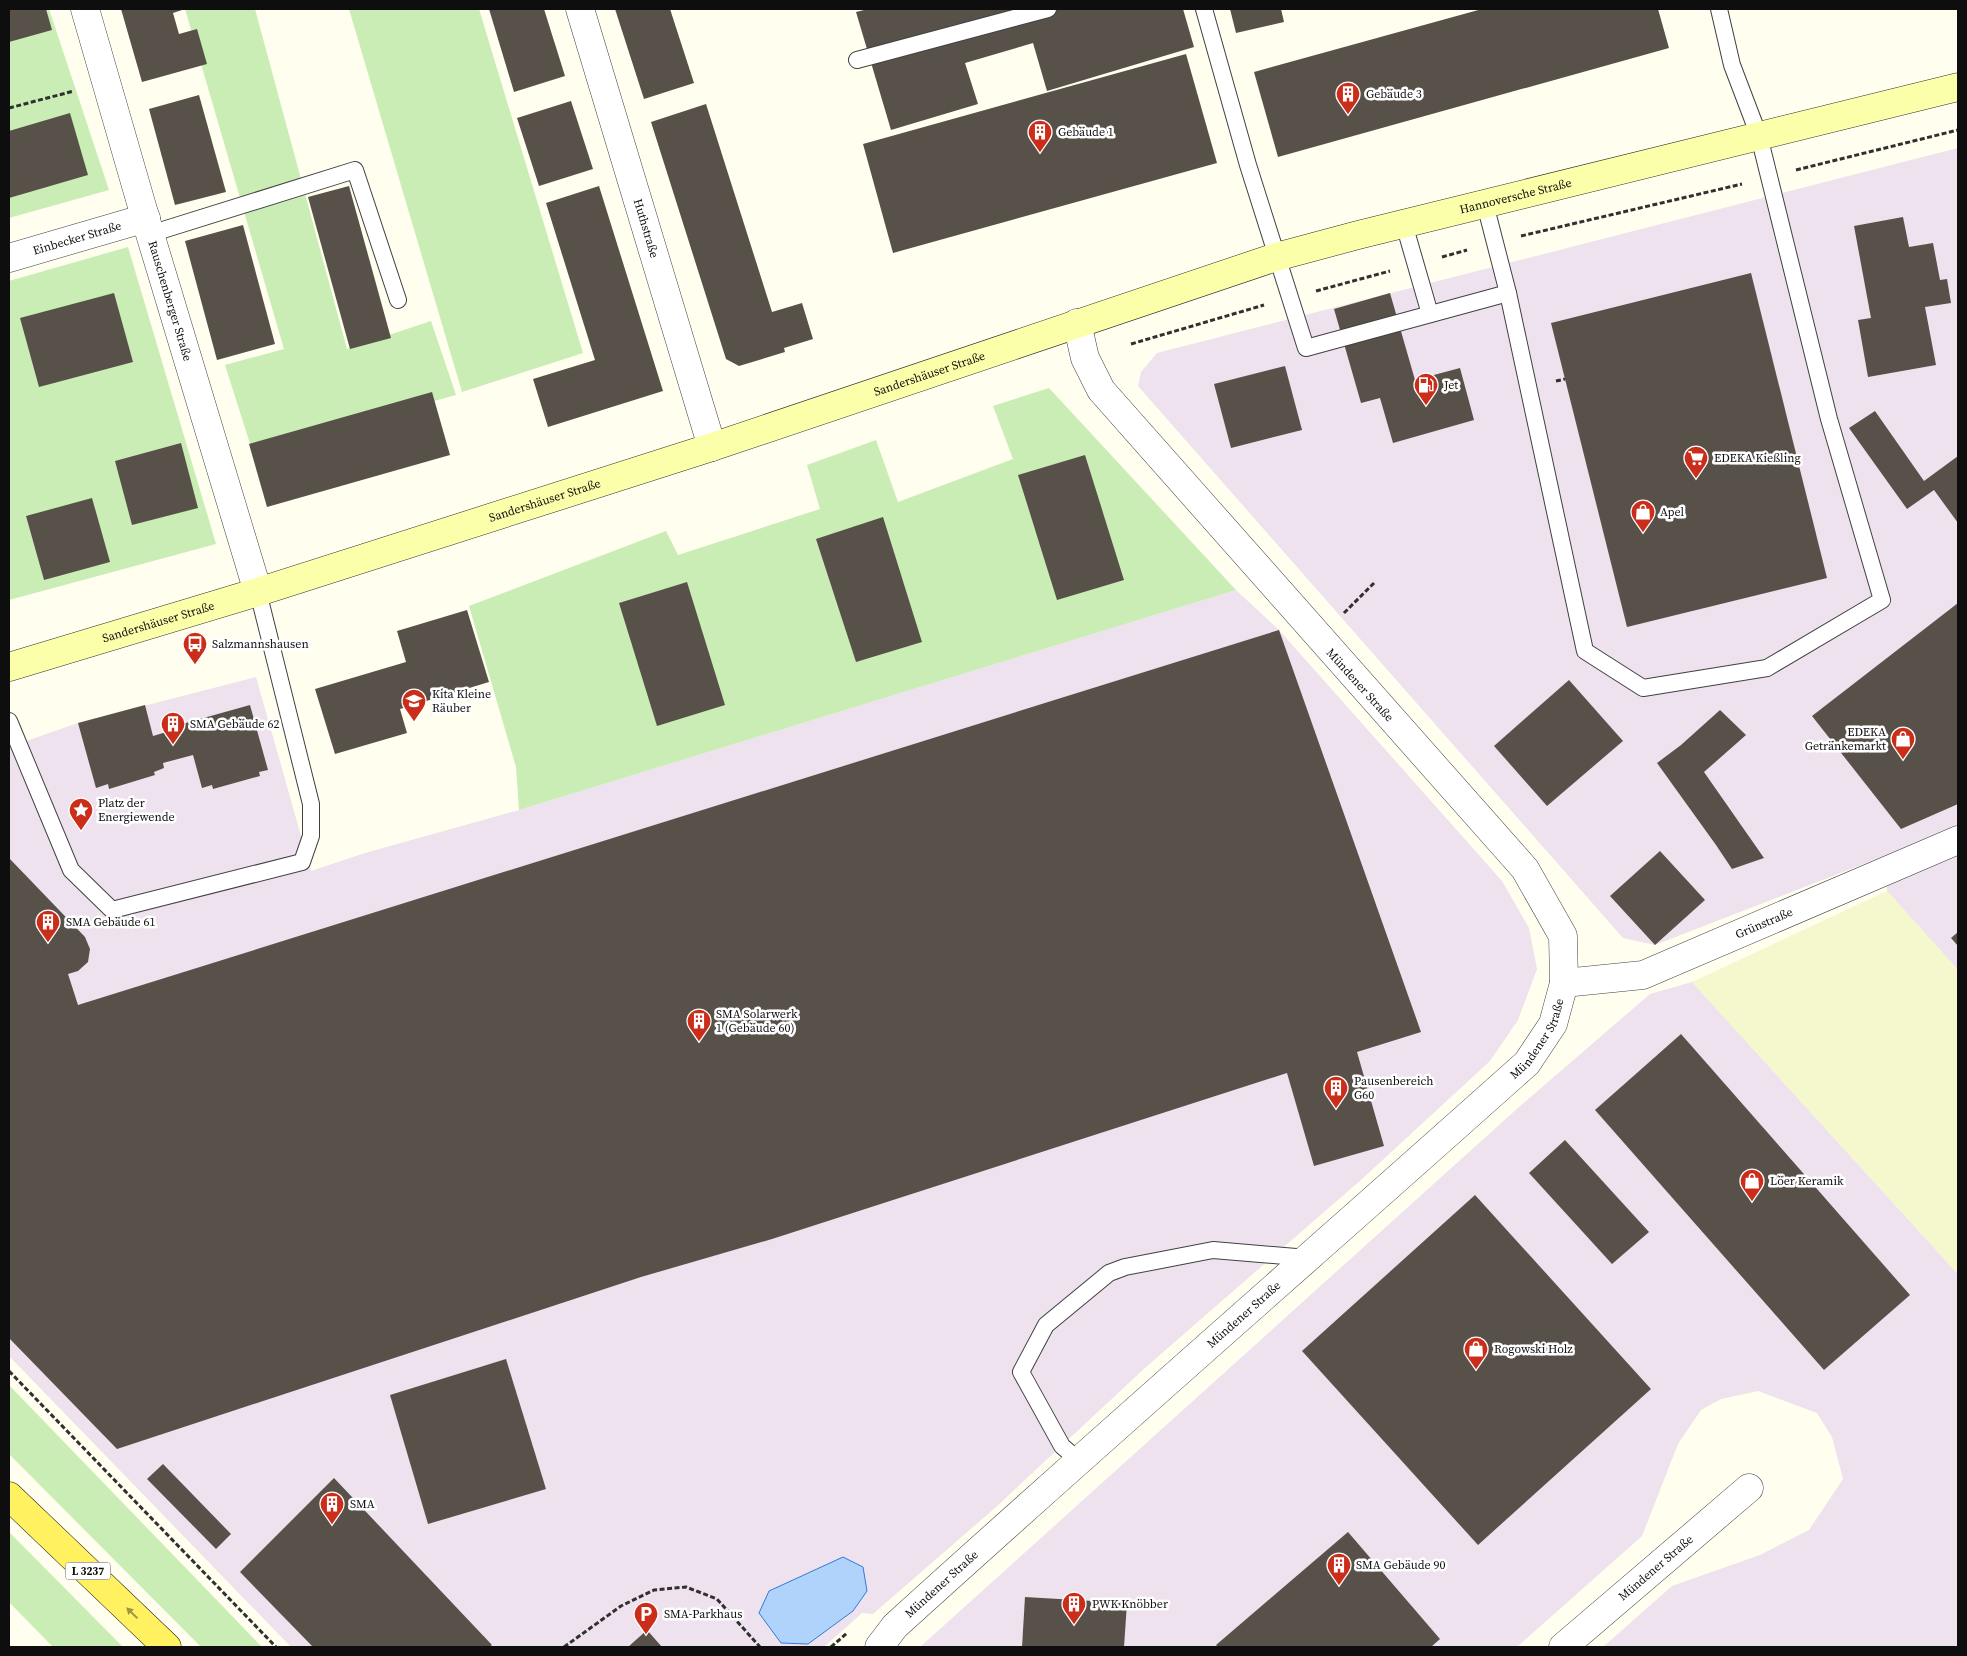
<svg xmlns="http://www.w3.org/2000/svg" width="1967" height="1656" font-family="'Source Serif 4',serif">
  <rect width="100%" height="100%" fill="#fffeef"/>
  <g fill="#ede2ed">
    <path d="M1958,148V970L1887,891L1884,856L1655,945L1623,938L1138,386L1141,372L1157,353Z"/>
    <path d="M1236,590L1279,630L1502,881L1529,928L1537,969L1518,1020L1490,1061L1362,1179L1146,1367L996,1507L873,1614L862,1613L824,1647H291L9,1356V747L78,723L256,677L311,871L365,853L519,810Z"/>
    <path d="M1692,982L1958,1274V1647H1603L1672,1586L1760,1555L1809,1530L1843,1479L1832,1437L1817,1413L1758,1391L1721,1399L1701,1410L1678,1444L1642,1536L1517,1647H920L1519,1107L1650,994Z"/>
  </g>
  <path fill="#f4f8cc" d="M1887,891L1958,970V1274L1692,982Z"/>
  <g fill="#c9edb5">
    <path d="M9,9H49L109,190L9,218Z"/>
    <path d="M185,9H255L347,349L431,321L456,395L252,450L225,365L284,349Z"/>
    <path d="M349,9H479L583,353L462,392Z"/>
    <path d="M128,247L216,544L9,600V281Z"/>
    <path d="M1049,388L1236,590L519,810L516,767L469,606L666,531L678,555L820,509L807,465L876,440L898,502L1013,459L993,406Z"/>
    <path d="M9,1385L262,1647H201L9,1454Z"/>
    <path d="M9,1532L123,1647H53L9,1602Z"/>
  </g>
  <path fill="#afd3fb" stroke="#307bd8" d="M843,1557L863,1567L867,1591L853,1611L808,1644L781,1643L759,1613L769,1591Z"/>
  <g fill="#585149">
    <path d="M9,9H46L52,30L9,42Z"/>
    <path d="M121,9H185L173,13L179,34L197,29L207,64L142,82Z"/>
    <path d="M489,9H544L565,76L514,92Z"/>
    <path d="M615,9H670L694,83L644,99Z"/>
    <path d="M868,9H1183L1194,47L1047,91L1033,43L965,63L978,104L891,130L856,12Z"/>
    <path d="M1230,9H1281L1284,22L1236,33Z"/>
    <path d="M1482,9H1658L1669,48L1278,157L1254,72Z"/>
    <path d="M1186,54L1217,163L893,253L863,144Z"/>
    <path d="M199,95L226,192L175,205L149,109Z"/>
    <path d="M571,101L593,169L539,186L517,118Z"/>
    <path d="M706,104L772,312L802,303L813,339L784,348L785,352L739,366L726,359L651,122Z"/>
    <path d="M70,113L88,175L9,198V131Z"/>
    <path d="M349,186L391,338L350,349L308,197Z"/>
    <path d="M599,186L663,391L548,427L533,379L595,360L546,203Z"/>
    <path d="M1903,217L1909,247L1933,243L1940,280L1947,279L1951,303L1925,307L1936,365L1868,377L1858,320L1871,318L1854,226Z"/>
    <path d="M243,225L275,344L217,360L185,241Z"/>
    <path d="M1751,273L1827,578L1627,627L1551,323Z"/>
    <path d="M114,293L133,362L39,387L20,318Z"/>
    <path d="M1390,293L1415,380L1460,368L1474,420L1393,443L1380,398L1361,403L1334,309Z"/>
    <path d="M1285,366L1302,430L1231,448L1214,384Z"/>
    <path d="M432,392L450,455L267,507L249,444Z"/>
    <path d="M1875,411L1924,481L1958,456V523L1934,490L1907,509L1849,428Z"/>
    <path d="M181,443L198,508L132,525L115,461Z"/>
    <path d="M1085,455L1124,580L1057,600L1018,475Z"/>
    <path d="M92,498L110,562L44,580L26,516Z"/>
    <path d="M883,517L922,642L856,662L816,539Z"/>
    <path d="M687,582L725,705L657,726L619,603Z"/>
    <path d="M1958,603V804L1901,829L1812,716Z"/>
    <path d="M467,610L489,682L400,709L407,733L335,754L315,689L406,662L397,631Z"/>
    <path d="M1279,630L1421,1032L1357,1052L1384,1146L1314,1166L1287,1073L772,1239L641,1277L117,1449L9,1338V858L85,937L90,949L88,962L78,971L68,974L78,1005Z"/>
    <path d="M1569,680L1623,741L1547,806L1494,746Z"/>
    <path d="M145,705L153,736L183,727L182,724L250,705L268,770L259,772L260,776L213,789L212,785L202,788L193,755L163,763L164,768L154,772L155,775L109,789L108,784L96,788L78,723Z"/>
    <path d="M1720,710L1746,735L1704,772L1764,858L1732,869L1716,845L1657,763L1681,745Z"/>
    <path d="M1660,851L1705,900L1655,945L1610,896Z"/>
    <path d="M1958,932V946L1951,938Z"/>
    <path d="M1681,1034L1910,1295L1824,1370L1595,1110Z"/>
    <path d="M1565,1140L1649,1232L1612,1264L1529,1173Z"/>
    <path d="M1475,1195L1651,1389L1478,1545L1302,1351Z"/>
    <path d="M506,1359L546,1489L428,1524L390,1395Z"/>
    <path d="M163,1464L231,1534L216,1549L147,1479Z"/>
    <path d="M334,1478L492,1645L489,1647H313L240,1572Z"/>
    <path d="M1348,1532L1440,1639L1431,1647H1218L1216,1645Z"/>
    <path d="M1025,1597L1127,1603L1124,1647H1022Z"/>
    <path d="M647,1630L662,1647H628Z"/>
  </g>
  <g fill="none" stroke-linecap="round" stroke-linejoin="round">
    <defs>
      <g id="service">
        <path d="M1204,9L1248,165L1306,348L1508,293"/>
        <path d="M857,60L1048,9"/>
        <path d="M1485,204L1508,293L1585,651L1643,688L1767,668L1882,600L1829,419L1759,136L1732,65L1719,9"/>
        <path d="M1404,224L1430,314"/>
        <path d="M150,234L355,170L398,300"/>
        <path d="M9,721L71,870L112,910L302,862L311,836V804L258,592"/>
        <path d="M1078,1460L1062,1446L1021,1372L1046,1325L1109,1273L1125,1267L1213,1250L1308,1258"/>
      </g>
      <g id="minor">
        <path id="s1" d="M85,9L150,234L258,592"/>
        <path id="s2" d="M580,9L712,447"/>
        <path id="s3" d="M9,258L146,218"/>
        <path id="s4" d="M1564,983L1643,975L1958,840"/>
        <path id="s5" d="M879,1647L895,1626C1104,1436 1317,1251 1527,1063L1553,1024L1564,983L1563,936L1525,869L1101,390L1085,358L1077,323"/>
        <path id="s6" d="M1563,1647L1749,1488"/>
      </g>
      <g id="secondary">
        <path id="s7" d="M9,667L258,592L712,447L1276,257L1358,235L1958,87"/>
      </g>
      <path id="primary" d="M9,1496L167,1647"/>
    </defs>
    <use href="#service" stroke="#414141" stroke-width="18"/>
    <use href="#minor" stroke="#414141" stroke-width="29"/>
    <use href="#secondary" stroke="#303030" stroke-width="29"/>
    <use href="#primary" stroke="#1f1f1f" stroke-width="29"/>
    <g stroke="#303030" stroke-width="3" stroke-dasharray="5 2.5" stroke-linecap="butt">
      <path d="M9,108L74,91"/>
      <path d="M1796,170L1958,130"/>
      <path d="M1521,236L1742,184"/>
      <path d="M1442,257L1467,250"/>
      <path d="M1316,291L1390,271"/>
      <path d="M1131,344L1264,305"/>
      <path d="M1556,381L1565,379"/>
      <path d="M1344,613L1374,583"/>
      <path d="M9,1371L276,1647"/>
      <path d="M564,1647L621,1606L654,1590L686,1587L717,1599L760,1647"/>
      <path d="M831,1647L847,1633"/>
    </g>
    <use href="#service" stroke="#fff" stroke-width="16"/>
    <use href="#minor" stroke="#fff" stroke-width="28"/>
    <use href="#secondary" stroke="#fbffaa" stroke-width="28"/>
    <use href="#primary" stroke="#fff15f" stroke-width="28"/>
  </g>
  <defs><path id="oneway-solid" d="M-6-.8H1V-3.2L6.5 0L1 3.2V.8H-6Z" transform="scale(1.25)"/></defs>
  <use fill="#9f963f" href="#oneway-solid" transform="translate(132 1613) rotate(-136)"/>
  <defs>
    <symbol id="building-pin" viewBox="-11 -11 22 30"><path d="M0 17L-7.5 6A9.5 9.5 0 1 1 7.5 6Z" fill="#ca2d1a" stroke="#fff"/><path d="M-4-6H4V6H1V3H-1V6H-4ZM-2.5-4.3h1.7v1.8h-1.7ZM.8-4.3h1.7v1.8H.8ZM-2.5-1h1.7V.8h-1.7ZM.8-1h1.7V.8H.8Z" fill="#fff"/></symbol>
    <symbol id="fuel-pin" viewBox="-11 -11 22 30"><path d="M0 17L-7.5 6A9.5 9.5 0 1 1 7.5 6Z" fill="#ca2d1a" stroke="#fff"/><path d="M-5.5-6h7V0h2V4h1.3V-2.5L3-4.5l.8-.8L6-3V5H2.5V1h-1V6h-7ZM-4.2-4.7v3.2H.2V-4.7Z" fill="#fff"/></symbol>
    <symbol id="supermarket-pin" viewBox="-11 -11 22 30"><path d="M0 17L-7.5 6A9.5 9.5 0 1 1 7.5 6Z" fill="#ca2d1a" stroke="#fff"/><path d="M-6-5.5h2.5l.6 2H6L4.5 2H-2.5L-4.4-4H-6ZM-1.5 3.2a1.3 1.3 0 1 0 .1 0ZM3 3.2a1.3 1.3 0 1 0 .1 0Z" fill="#fff"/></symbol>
    <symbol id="shop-pin" viewBox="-11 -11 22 30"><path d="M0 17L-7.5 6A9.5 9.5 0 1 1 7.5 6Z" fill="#ca2d1a" stroke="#fff"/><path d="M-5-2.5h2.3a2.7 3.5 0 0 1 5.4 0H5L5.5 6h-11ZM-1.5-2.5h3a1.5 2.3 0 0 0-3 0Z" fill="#fff"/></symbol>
    <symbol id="bus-pin" viewBox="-11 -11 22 30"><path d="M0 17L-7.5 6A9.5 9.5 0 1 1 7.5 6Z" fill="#ca2d1a" stroke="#fff"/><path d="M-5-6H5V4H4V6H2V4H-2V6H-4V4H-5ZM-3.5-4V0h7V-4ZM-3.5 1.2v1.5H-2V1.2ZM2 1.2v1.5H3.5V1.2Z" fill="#fff"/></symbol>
    <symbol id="school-pin" viewBox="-11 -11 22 30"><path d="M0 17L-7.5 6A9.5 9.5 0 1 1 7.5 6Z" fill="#ca2d1a" stroke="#fff"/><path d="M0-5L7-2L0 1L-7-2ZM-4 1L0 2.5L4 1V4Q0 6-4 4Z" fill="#fff"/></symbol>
    <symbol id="sight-pin" viewBox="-11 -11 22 30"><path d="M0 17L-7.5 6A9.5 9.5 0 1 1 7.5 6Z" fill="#ca2d1a" stroke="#fff"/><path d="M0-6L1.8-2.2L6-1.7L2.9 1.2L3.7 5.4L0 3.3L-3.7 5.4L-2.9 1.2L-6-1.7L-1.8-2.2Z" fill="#fff"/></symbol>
    <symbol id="parking-pin" viewBox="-11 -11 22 30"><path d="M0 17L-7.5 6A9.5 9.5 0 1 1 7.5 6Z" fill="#ca2d1a" stroke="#fff"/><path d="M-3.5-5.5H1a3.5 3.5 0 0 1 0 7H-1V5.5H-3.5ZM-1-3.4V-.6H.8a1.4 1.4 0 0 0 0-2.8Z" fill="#fff"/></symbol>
  </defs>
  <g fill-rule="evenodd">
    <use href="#building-pin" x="1334" y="80" width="28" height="38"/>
    <use href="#building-pin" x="1026" y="118" width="28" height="38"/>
    <use href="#fuel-pin" x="1412" y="371" width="28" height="38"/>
    <use href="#supermarket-pin" x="1682" y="444" width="28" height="38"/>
    <use href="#shop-pin" x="1629" y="498" width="28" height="38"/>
    <use href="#bus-pin" x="181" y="630" width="28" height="38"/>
    <use href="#school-pin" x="400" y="687" width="28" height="38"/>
    <use href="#building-pin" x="159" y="710" width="28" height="38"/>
    <use href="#shop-pin" x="1889" y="725" width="28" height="38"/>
    <use href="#sight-pin" x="67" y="796" width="28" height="38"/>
    <use href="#building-pin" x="34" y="908" width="28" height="38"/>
    <use href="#building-pin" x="685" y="1007" width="28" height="38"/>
    <use href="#building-pin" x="1322" y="1074" width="28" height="38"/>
    <use href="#shop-pin" x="1738" y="1167" width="28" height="38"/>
    <use href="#shop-pin" x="1462" y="1335" width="28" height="38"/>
    <use href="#building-pin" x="318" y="1490" width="28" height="38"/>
    <use href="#building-pin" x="1325" y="1551" width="28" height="38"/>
    <use href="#building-pin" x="1060" y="1590" width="28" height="38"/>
    <use href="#parking-pin" x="632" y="1600" width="28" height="38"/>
  </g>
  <g text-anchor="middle" stroke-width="5" stroke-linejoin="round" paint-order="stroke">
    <rect fill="#fff" stroke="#565656" stroke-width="1" x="65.5" y="1562.5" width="45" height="17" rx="4"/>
    <g font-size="11" font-weight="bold" fill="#0e0e0e">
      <text x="88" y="1575">L 3237</text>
    </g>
    <g font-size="12" fill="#0e0e0e" stroke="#fff" text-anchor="start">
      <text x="1366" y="98">Gebäude 3</text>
      <text x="1058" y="136">Gebäude 1</text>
      <text x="1444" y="389">Jet</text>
      <text x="1714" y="462">EDEKA Kießling</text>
      <text x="1660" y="516">Apel</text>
      <text x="212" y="648">Salzmannshausen</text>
      <text x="432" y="698">Kita Kleine<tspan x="432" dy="14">Räuber</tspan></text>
      <text x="190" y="728">SMA Gebäude 62</text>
      <text x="1886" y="736" text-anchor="end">EDEKA<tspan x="1886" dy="14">Getränkemarkt</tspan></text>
      <text x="98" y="807">Platz der<tspan x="98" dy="14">Energiewende</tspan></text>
      <text x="66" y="926">SMA Gebäude 61</text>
      <text x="716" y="1018">SMA Solarwerk<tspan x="716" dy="14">1 (Gebäude 60)</tspan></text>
      <text x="1354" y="1085">Pausenbereich<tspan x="1354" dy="14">G60</tspan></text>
      <text x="1770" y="1185">Löer Keramik</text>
      <text x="1494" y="1353">Rogowski Holz</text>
      <text x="350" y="1508">SMA</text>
      <text x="1356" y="1569">SMA Gebäude 90</text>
      <text x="1092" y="1608">PWK Knöbber</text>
      <text x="664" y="1618">SMA-Parkhaus</text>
    </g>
    <g font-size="12" fill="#0e0e0e" stroke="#fff">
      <text dy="4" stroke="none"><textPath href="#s7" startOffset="1579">Hannoversche Straße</textPath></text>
      <text dy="4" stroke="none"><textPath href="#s2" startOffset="229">Huthstraße</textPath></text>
      <text dy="4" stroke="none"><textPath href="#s3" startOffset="71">Einbecker Straße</textPath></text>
      <text dy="4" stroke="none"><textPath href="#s1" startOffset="304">Rauschenberger Straße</textPath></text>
      <text dy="4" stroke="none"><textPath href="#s7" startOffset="966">Sandershäuser Straße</textPath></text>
      <text dy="4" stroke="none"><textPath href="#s7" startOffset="561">Sandershäuser Straße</textPath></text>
      <text dy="4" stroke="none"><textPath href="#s7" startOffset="156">Sandershäuser Straße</textPath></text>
      <text transform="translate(1360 685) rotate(48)" y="4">Mündener Straße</text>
      <text dy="4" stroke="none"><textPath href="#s4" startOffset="211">Grünstraße</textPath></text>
      <text dy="4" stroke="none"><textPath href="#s5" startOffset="899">Mündener Straße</textPath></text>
      <text dy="4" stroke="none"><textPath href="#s5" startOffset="494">Mündener Straße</textPath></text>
      <text dy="4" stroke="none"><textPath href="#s6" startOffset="122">Mündener Straße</textPath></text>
      <text dy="4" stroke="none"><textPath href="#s5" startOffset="89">Mündener Straße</textPath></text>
    </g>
  </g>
  <rect width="1967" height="1656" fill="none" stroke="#0e0e0e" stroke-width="20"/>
</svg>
